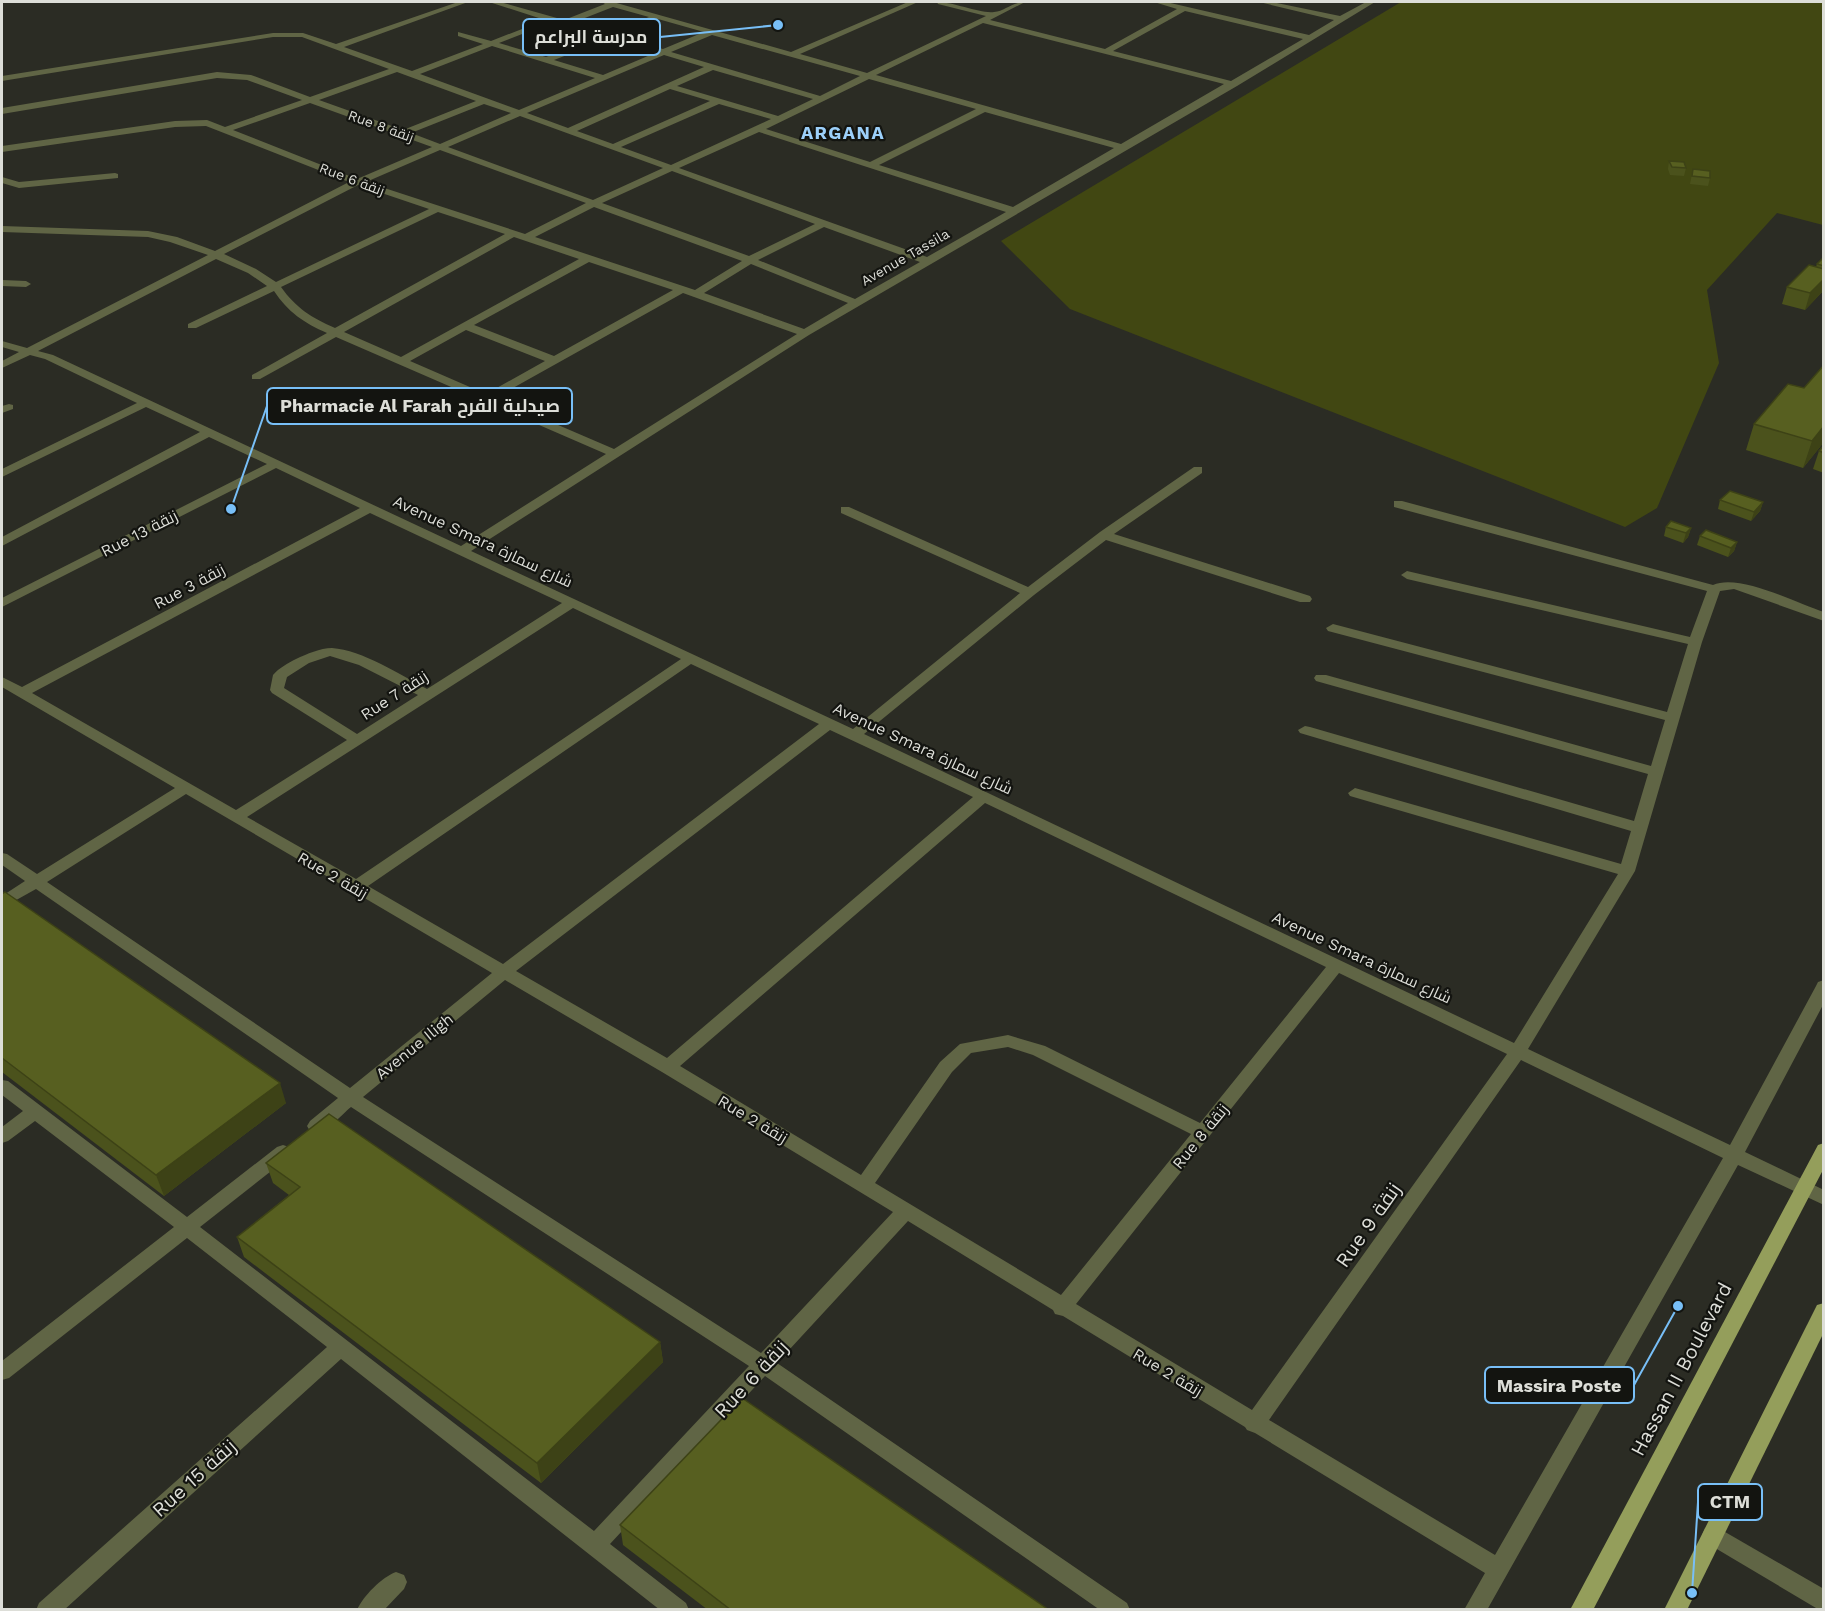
<svg xmlns="http://www.w3.org/2000/svg" width="1825" height="1611" font-family="'Work Sans',Cairo,sans-serif">
  <rect width="100%" height="100%" fill="#2b2c24"/>
  <path fill="#414712" d="M1401,2H1823V225L1777,213L1707,290L1719,363L1657,508L1625,527L1070,309L1001,241Z"/>
  <g fill="none" stroke-linecap="round" stroke-linejoin="round">
    <g fill="#606545" fill-rule="evenodd">
      <path d="M458,2H468L344,47L412,71L483,44L458,36V32L491,41L545,20L489,2H500L564,20L605,4L602,2H613L791,52L908,2H918L800,54L867,73L986,16L938,4L937,2C954,2 981,14 994,12C1005,11 1012,2 1025,2L990,20L1105,49L1177,9L1154,2H1166L1309,35L1334,20L1259,2H1272L1340,16L1366,2H1375L1237,86L809,335L471,551L853,729L1020,593L841,513V507H849L1028,587L1100,532L1194,467H1202V473L1114,534L1310,596L1312,599L1310,602H1300L1106,540L1034,595L864,734L1514,1043L1618,874L1350,796L1348,793L1355,788L1621,864L1631,831L1300,733L1298,730L1305,726L1310,727L1634,821L1648,774L1316,681L1314,678L1316,675H1326L1651,766L1665,720L1328,631L1326,628L1333,624L1667,712L1688,644L1407,579L1401,575L1407,571L1690,637L1707,591L1394,507V501H1402L1713,585C1739,573 1796,603 1824,612V621L1734,589L1720,591L1702,642L1635,871L1528,1049L1730,1145L1816,986L1818,982L1824,980V1003L1745,1152L1824,1190V1205L1738,1165L1487,1610H1464L1485,1573L1255,1433L1247,1430L1245,1427L1063,1316L1055,1314L1053,1310L908,1221L777,1363L1127,1603L1130,1610H1100L765,1376L610,1544L686,1603L689,1610H660L341,1359L64,1610H36L39,1603L327,1347L187,1238L9,1378L2,1380V1361L174,1227L35,1121L8,1141L2,1143V1127L23,1111L2,1095V1080L8,1081L187,1217L277,1147L283,1145L289,1147L292,1152L289,1157L200,1227L594,1531L749,1366L351,1107C340,1116 325,1136 310,1131L307,1126L310,1121L338,1098L36,889L2,908V896L25,881L2,865V853L7,854L37,874L175,788L2,687V677L22,687L360,508L276,468L2,607V598L267,464L209,437L2,546V537L200,432L146,407L2,477V469L137,403L45,359L30,355L2,368V361L19,352L2,347V341L27,348L208,255L170,242L148,237L2,232V226L148,231L177,237L215,251L349,182L206,126L175,127L2,152V146L175,121L207,120L225,127L302,100L247,80L217,78L2,114V108L217,72L251,75L310,97L389,69L302,37H273L2,81V76L273,33H303L336,44ZM613,7L649,17L607,33L572,23ZM1185,11L1303,39L1231,81L1113,51ZM658,19L704,32L663,49L616,36ZM553,22L600,36L546,57L499,43ZM983,23L1224,84L1121,144L876,75ZM712,35L860,76L820,96L671,52ZM608,39L655,53L603,75L554,60ZM492,46L595,78L519,110L420,74ZM664,55L704,67L568,128L527,113ZM713,70L813,99L778,116L677,86ZM397,72L476,101L403,130L319,100ZM869,79L976,109L870,162L766,129ZM670,89L710,101L613,144L577,131ZM310,103L432,147L357,179L233,130ZM484,104L511,113L440,144L411,133ZM719,104L771,119L671,165L621,147ZM985,112L1114,148L1013,207L879,165ZM520,116L663,168L593,200L448,147ZM759,132L1006,212L927,257L679,168ZM440,150L586,203L525,234L366,182ZM672,171L815,224L749,256L602,203ZM358,185L429,209L276,282L256,269L224,254ZM594,207L742,261L695,290L535,237ZM438,212L505,234L335,328C312,318 296,308 281,287ZM824,227L920,262L855,299L758,260ZM514,237L579,259L401,357L344,332ZM216,259L248,273L267,286L188,324V328H196L274,291C288,312 304,323 327,333L252,375V379H260L336,337L606,454L461,546L53,355L38,351ZM589,262L673,290L554,356L474,325ZM751,264L848,303L804,329L704,293ZM683,293L797,334L614,449L495,398ZM466,330L545,361L486,394L410,361ZM370,513L562,603L427,689C401,675 362,650 332,648C320,648 307,654 296,659C288,663 279,668 273,675L270,690L272,693L347,740L236,810L32,693ZM573,608L681,659L356,879L247,817ZM330,656L359,665L418,695L357,734L284,688L287,677L309,663ZM691,664L819,724L503,964L368,886ZM830,730L973,797L667,1058L516,971ZM186,794L347,888L349,892L356,893L492,973L350,1088L47,882ZM985,803L1326,967L1200,1123L1045,1046L1008,1035L960,1044L940,1062L861,1175L680,1066ZM1339,973L1507,1054L1252,1410L1076,1304ZM505,980L662,1072L893,1212L761,1353L363,1097ZM1008,1047L1033,1055L1191,1134L1061,1295L875,1183L952,1072L971,1053ZM1521,1060L1723,1158L1495,1555L1269,1420Z"/>
      <path d="M115,173L118,174V178L19,188L2,183V177L19,182Z"/>
      <path d="M2,280L26,281L31,284L26,287L2,286Z"/>
      <path d="M9,404L13,405V409L2,413V406Z"/>
      <path d="M1713,1525L1824,1589V1610L1816,1608L1705,1542L1702,1535L1705,1528Z"/>
      <path d="M396,1572L404,1575L407,1582L404,1589L384,1610H357C363,1596 382,1577 396,1572Z"/>
    </g>
    <g fill="#949e5b" fill-rule="evenodd">
      <path d="M1824,1143V1168L1593,1610H1570L1818,1145Z"/>
      <path d="M1824,1303V1332L1687,1610H1664L1817,1305Z"/>
    </g>
  </g>
  <g fill="#4b521c">
    <path d="M1669,161L1686,168L1684,176L1670,175L1668,169Z"/>
    <path d="M1693,169L1710,178L1708,186L1690,184Z"/>
    <path d="M1824,257V290L1805,310L1782,304L1787,287L1816,267L1817,264Z"/>
    <path d="M1824,365V442L1803,468L1746,450L1754,424L1804,388Z"/>
    <path d="M1824,445V473L1813,469L1819,451Z"/>
    <path d="M1720,500L1763,502L1760,511L1751,521L1718,509Z"/>
    <path d="M1666,527L1691,528L1688,537L1683,543L1664,536Z"/>
    <path d="M1700,536L1737,542L1734,551L1728,557L1697,545Z"/>
    <path d="M2,894L286,1103L164,1196L2,1072Z"/>
    <path d="M266,1163L660,1342L663,1362L541,1483L244,1257L237,1237L289,1195L273,1183Z"/>
    <path d="M620,1525L1049,1610H708L623,1545Z"/>
  </g>
  <g fill="#3d4216">
    <path d="M1824,279V290L1805,310L1810,293Z"/>
    <path d="M1824,426V442L1803,468L1812,441Z"/>
    <path d="M1763,502L1760,511L1751,521L1754,512Z"/>
    <path d="M1691,528L1688,537L1683,543L1686,533Z"/>
    <path d="M1737,542L1734,551L1728,557L1731,548Z"/>
    <path d="M280,1083L286,1103L164,1196L156,1175Z"/>
    <path d="M660,1342L663,1362L541,1483L537,1463Z"/>
  </g>
  <g fill="#575f20" stroke="#3d4216" stroke-width="1.5">
    <path d="M1669,161L1684,162L1686,168L1672,167Z"/>
    <path d="M1693,169L1710,171V178L1692,176Z"/>
    <path d="M1824,257V266L1817,264Z"/>
    <path d="M1809,265L1824,269V279L1810,293L1787,287Z"/>
    <path d="M1824,365V426L1812,441L1754,424L1788,384L1804,388Z"/>
    <path d="M1824,445V453L1819,451Z"/>
    <path d="M1730,491L1763,502L1754,512L1720,500Z"/>
    <path d="M1671,521L1691,528L1686,533L1666,527Z"/>
    <path d="M1706,530L1737,542L1731,548L1700,536Z"/>
    <path d="M5,892L280,1083L156,1175L2,1058V894Z"/>
    <path d="M329,1114L660,1342L537,1463L237,1237L300,1187L266,1163Z"/>
    <path d="M742,1398L1049,1610H731L620,1525Z"/>
  </g>
  <g text-anchor="middle" stroke-width="4.5" stroke-linejoin="round" paint-order="stroke">
    <g font-size="14" fill="#ddded8" stroke="#131410">
      <text transform="translate(381 126) rotate(20)" y="5">Rue 8 زنقة</text>
      <text transform="translate(352 179) rotate(21)" y="5">Rue 6 زنقة</text>
      <text transform="translate(905 257) rotate(-30)" y="5">Avenue Tassila</text>
    </g>
    <g font-size="16" fill="#ddded8" stroke="#131410">
      <text transform="translate(139 533) rotate(-27)" y="6">Rue 13 زنقة</text>
      <text transform="translate(483 541) rotate(25)" y="6">Avenue Smara شارع سمارة</text>
      <text transform="translate(189 586) rotate(-28)" y="6">Rue 3 زنقة</text>
      <text transform="translate(394 695) rotate(-33)" y="6">Rue 7 زنقة</text>
      <text transform="translate(923 748) rotate(25)" y="6">Avenue Smara شارع سمارة</text>
      <text transform="translate(333 875) rotate(30)" y="6">Rue 2 زنقة</text>
      <text transform="translate(1362 957) rotate(25)" y="6">Avenue Smara شارع سمارة</text>
      <text transform="translate(414 1046) rotate(-39)" y="6">Avenue Iligh</text>
      <text transform="translate(753 1119) rotate(31)" y="6">Rue 2 زنقة</text>
      <text transform="translate(1200 1136) rotate(-51)" y="6">Rue 8 زنقة</text>
      <text transform="translate(1168 1372) rotate(31)" y="6">Rue 2 زنقة</text>
    </g>
    <g font-size="18" font-weight="bold" letter-spacing="1.5" fill="#9cd0fa" stroke="#131410">
      <text x="843" y="139">ARGANA</text>
    </g>
    <g font-size="20" fill="#ddded8" stroke="#131410">
      <text transform="translate(1368 1225) rotate(-55)" y="7">Rue 9 زنقة</text>
      <text transform="translate(1681 1369) rotate(-62)" y="7">Hassan II Boulevard</text>
      <text transform="translate(751 1379) rotate(-47)" y="7">Rue 6 زنقة</text>
      <text transform="translate(194 1478) rotate(-42)" y="7">Rue 15 زنقة</text>
    </g>
  </g>
  <path fill="none" stroke="#78bff7" stroke-width="2" d="M778 25L660 37M231 509L267 406M1678 1306L1634 1385M1692 1593L1698 1502"/>
  <g fill="#78bff7" stroke="#131410" stroke-width="2">
    <circle cx="778" cy="25" r="6"/>
    <circle cx="231" cy="509" r="6"/>
    <circle cx="1678" cy="1306" r="6"/>
    <circle cx="1692" cy="1593" r="6"/>
  </g>
  <g fill="#131410" stroke="#78bff7" stroke-width="2">
    <rect x="523" y="19" width="137" height="36" rx="6"/>
    <rect x="267" y="388" width="305" height="36" rx="6"/>
    <rect x="1485" y="1367" width="149" height="36" rx="6"/>
    <rect x="1698" y="1484" width="64" height="36" rx="6"/>
  </g>
  <g font-size="18" text-anchor="middle" font-weight="bold" fill="#ddded8">
    <text x="591" y="43">مدرسة البراعم</text>
    <text x="420" y="412">Pharmacie Al Farah صيدلية الفرح</text>
    <text x="1559" y="1392">Massira Poste</text>
    <text x="1730" y="1508">CTM</text>
  </g>
  <rect width="1825" height="1611" fill="none" stroke="#ddded8" stroke-width="6"/>
</svg>
